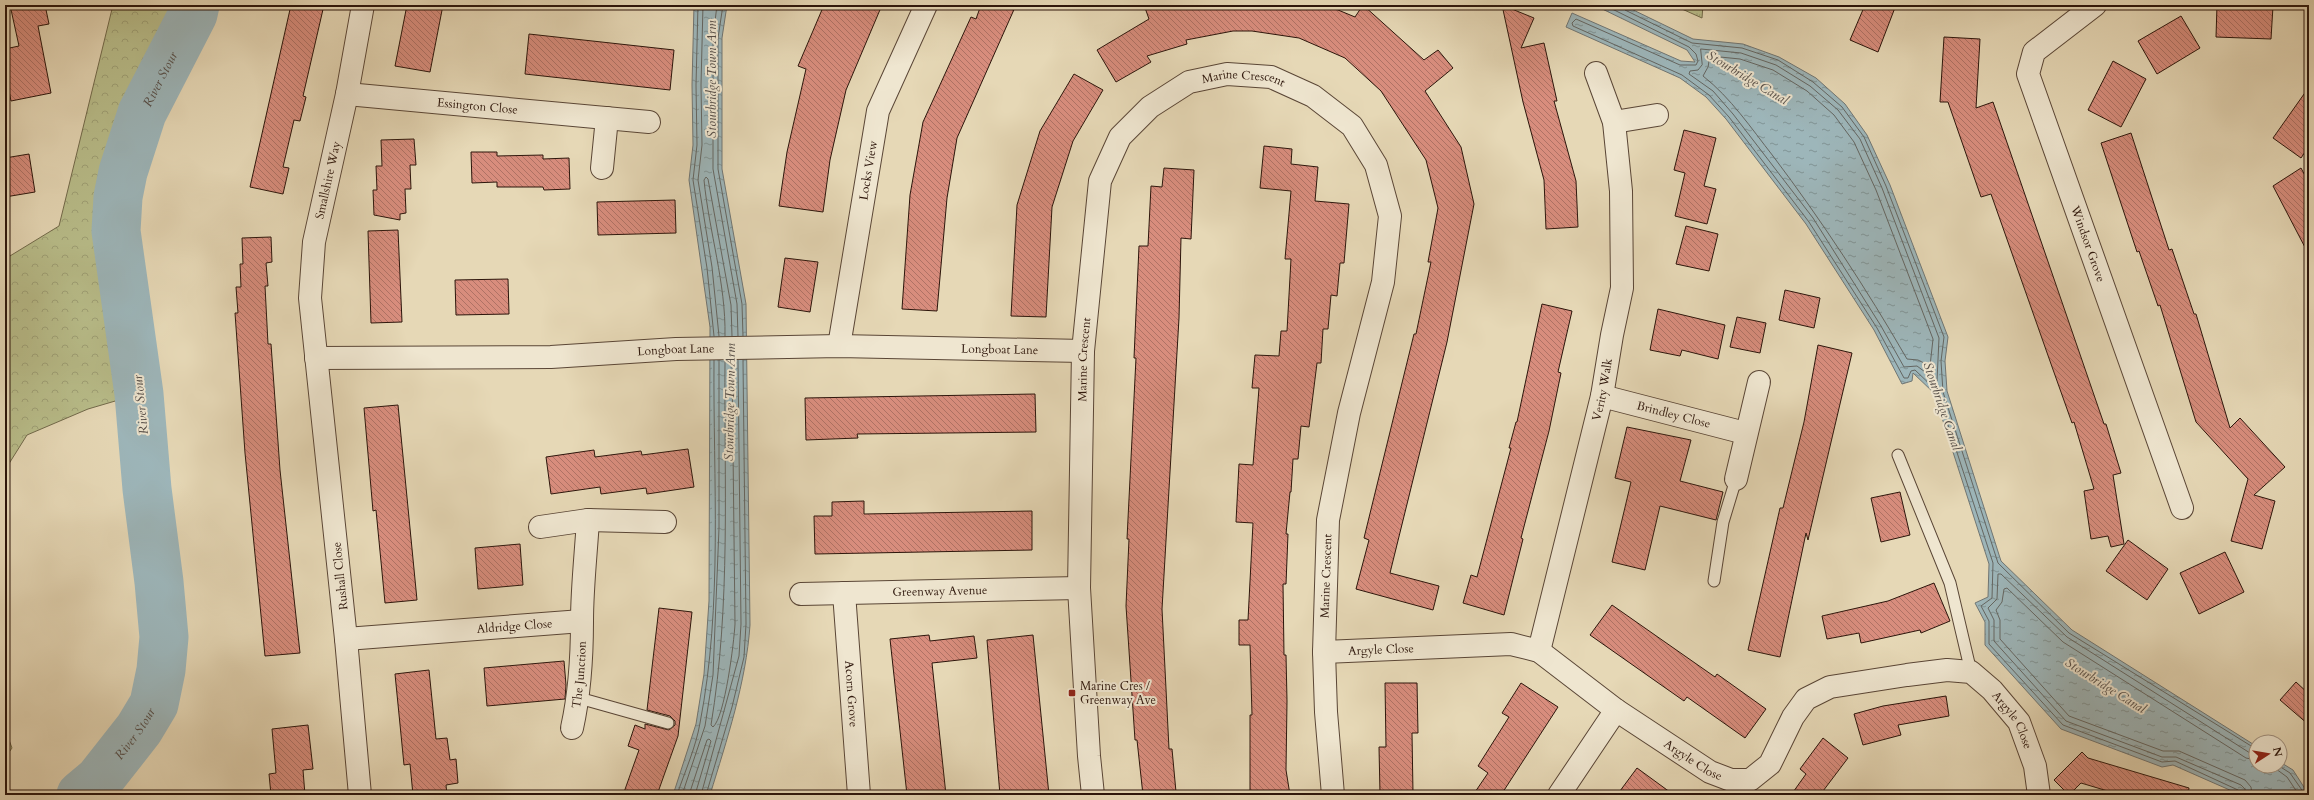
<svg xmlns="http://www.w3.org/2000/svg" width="2314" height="800" font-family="Cardo,serif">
  <defs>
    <pattern id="forest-crowns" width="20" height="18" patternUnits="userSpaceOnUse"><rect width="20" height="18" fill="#b9be8b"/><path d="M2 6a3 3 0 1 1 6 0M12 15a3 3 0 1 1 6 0" fill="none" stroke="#9fa277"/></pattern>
    <pattern id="park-tufts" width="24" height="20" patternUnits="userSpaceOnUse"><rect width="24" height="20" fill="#b9be8b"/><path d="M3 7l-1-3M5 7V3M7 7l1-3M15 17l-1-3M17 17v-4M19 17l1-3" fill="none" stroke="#9fa277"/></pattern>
    <pattern id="water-ripples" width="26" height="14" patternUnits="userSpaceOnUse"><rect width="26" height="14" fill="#9db6ba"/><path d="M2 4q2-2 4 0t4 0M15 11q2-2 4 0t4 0" fill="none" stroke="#809395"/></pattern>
    <pattern id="building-back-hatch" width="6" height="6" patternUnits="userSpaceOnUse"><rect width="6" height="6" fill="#d88d7d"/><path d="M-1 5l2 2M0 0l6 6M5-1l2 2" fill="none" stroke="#af7265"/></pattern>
  </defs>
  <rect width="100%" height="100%" fill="#e6d8b6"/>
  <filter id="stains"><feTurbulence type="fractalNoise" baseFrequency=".005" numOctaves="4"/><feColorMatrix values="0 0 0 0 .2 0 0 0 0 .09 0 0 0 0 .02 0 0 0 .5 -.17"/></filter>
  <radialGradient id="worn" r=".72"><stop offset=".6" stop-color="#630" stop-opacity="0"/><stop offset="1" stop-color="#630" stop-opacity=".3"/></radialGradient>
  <g fill="url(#forest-crowns)" stroke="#726a4b">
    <path d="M113,5H195L193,14L142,113L123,172L118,197L116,231L139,394L88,409L27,435L5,470V259L59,226Z"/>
    <path d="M5,729L12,748L5,758Z"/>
  </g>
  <path fill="url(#park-tufts)" stroke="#726a4b" d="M1673,5H1703L1702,18Z"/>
  <g fill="url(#water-ripples)" stroke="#707674">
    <path d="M694,5H727L722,38V169L746,304L750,625C746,683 727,739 710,795H673L696,724L704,674L709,601L710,327L689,180L693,145L692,85Z"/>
    <path d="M1594,5H1623L1693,39L1743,44L1779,57L1816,78L1845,104L1867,135L1890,185L1948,337L1945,361L1947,391L2001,561L2072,630L2256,746V766H2280V762L2293,770L2309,795H2241L2173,765L2162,767L2061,729L1985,645V622L1975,603L1988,597L1989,564L1934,393L1913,373L1912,381L1902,384L1874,330L1806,224L1726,119L1706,97L1680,78L1566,27L1572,13L1681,61L1695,62L1687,50Z"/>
  </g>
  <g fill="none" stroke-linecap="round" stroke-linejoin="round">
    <g stroke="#646662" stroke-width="1">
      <path d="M698,5L696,85L697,145L693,180L707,268L714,336"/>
      <path d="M703,5L701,85L702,145L698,180L712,267L719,336"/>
      <path d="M717,5L713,38V169L737,304L738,336"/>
      <path d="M723,5L718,38V169L742,304L743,336"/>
      <path d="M1604,5L1689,47L1696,54L1698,61L1696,65H1680L1576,19L1572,23L1573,26L1682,75L1709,95L1729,117L1809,222L1877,328L1904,378H1908L1911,371L1915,370L1937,391L1993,563L1992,598L1981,606L1989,621V644L2063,725L2162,762L2175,761L2238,790L2241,795"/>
      <path d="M1623,5L1625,10L1692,43L1742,48L1778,60L1813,82L1842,107L1864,137L1886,186L1944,337L1941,361L1943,392L1998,563L2069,633L2256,749"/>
      <path d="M1701,49L1741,53L1776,65L1810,86L1838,110L1860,139L1882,188L1939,338L1937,381L1917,366L1904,367L1881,326L1813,218L1733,114L1713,91L1689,74L1690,71L1698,70L1702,65Z"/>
      <path d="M1710,56L1740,59L1773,70L1807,91L1834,115L1854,142L1876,190L1933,339L1930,366L1918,360L1907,359C1866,288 1822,221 1773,156C1751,128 1731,98 1703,76L1708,67Z"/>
      <path d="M725,336C726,283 709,232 704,180L706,177L708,179L731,305L732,336"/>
      <path d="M725,360C724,482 731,604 711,725L713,727C725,717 734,642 735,624L732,360"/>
      <path d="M2272,766L2287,777L2299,795"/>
      <path d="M2279,766L2290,773L2304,793L2309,795"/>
      <path d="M677,795C685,771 696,747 700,723C723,605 713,480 714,360"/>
      <path d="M682,795L705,726L713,675L719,528V360"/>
      <path d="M689,795L707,740L709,739L711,741L695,795"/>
      <path d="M701,795L739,656L741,624L738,360"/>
      <path d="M706,795L732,707L744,657L746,624L743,360"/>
      <path d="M2246,795L2245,789L2241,785L2176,757H2162L2066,721L1994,641V620L1988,608L1997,599L1998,574H2001L2067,637L2250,753L2256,754"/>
      <path d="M2252,795L2251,787L2245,780L2179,751H2163L2069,716L2000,639V620L1996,610L2002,602L2004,589L2007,588L2063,642L2246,758L2256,760"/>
    </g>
    <path stroke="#707674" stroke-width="8" d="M93,795L99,780"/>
    <path stroke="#9db6ba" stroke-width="49" id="s1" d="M81,795L99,780L139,729L154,704L161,670L164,637L159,582L147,489L139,394L116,231L118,197L123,172L142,113L193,14L195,5"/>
  </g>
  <g fill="url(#building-back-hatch)" stroke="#2c150b">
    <path d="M10,5H45L49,24L38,26L51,93L11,101L5,71V49L19,46Z"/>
    <path d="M291,5H324L303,96L306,97L300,121L294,120L283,167L289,168L283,194L250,187Z"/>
    <path d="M407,5H443L430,72L395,66Z"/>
    <path d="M824,5H882L846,90L830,160L823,212L779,206L787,152L806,69L798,66Z"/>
    <path d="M981,5H1016L957,138L947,198L937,311L902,309L910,195L923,122L971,17L976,19Z"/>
    <path d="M1144,5H1326L1355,17L1363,5L1424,60L1438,50L1453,68L1425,91L1461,147L1474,204L1447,342L1390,573L1439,586L1433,610L1356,589L1369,540L1364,538L1414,334H1416L1431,262H1428L1438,208L1426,160L1381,91L1345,58L1299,38L1252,31H1233L1186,40L1187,44L1147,56L1151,62L1116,82L1097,50L1149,19Z"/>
    <path d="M1502,5L1534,18L1521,48L1544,43L1557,101H1554L1576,181L1578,227L1546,229L1544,180L1523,102Z"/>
    <path d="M1865,5H1896L1878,52L1850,40Z"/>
    <path d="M2217,5L2273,6L2271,39L2216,37Z"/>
    <path d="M2181,16L2200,48L2157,74L2138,41Z"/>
    <path d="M529,34L674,50L670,90L525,74Z"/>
    <path d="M1944,37L1980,39L1976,108L1993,102L2104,424H2106L2121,473L2113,475L2124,544L2111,547L2108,536L2091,539L2084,491L2094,489L2074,422L2072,423L2051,364L1991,194L1981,197L1948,102H1940Z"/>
    <path d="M2113,61L2146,79L2121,127L2088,110Z"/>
    <path d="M1074,74L1103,90L1073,141L1052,207L1046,317L1011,316L1017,205L1040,131Z"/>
    <path d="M2309,87V146L2301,158L2273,138Z"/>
    <path d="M1684,130L1716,138L1704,186L1716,189L1707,224L1675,216L1685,173L1674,170Z"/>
    <path d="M2131,133L2169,250L2172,249L2194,314H2196L2230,428L2240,418L2285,467L2254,495L2275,501L2262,549L2231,541L2248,479L2196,422L2160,305L2158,306L2139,251L2137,252L2101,143Z"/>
    <path d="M414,139L416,165H410L411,189H405L406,213L400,214V220L374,215L373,190H377L376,166H382L381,140Z"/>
    <path d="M1264,146L1292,149L1291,164L1318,167L1315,201L1349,204L1344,263H1340L1337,296L1331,295L1328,329H1323L1321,363H1317L1309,427L1301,426L1298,459H1293L1291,492H1290L1286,534H1288L1286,584H1283L1284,655H1286L1287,701L1286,770L1290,795H1250V715H1252L1250,645H1239V620H1248L1253,523L1236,522L1239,464L1253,465L1259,388H1252L1255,355L1279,356L1281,331H1287L1291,259H1285L1291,191L1260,188Z"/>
    <path d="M471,152H497V156L543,155V159L569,158L570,189L544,190L543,187H497V182L472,183Z"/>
    <path d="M29,154L35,192L5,197V158Z"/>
    <path d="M1164,168L1194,170L1191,239L1181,238L1179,318L1162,609L1169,749H1172L1176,792L1143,795L1137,740H1135L1126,606L1129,539H1127L1136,358H1134L1139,246H1148L1151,186L1162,187Z"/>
    <path d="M2301,168L2309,183V255L2273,186Z"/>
    <path d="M675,200L676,233L598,235L597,202Z"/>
    <path d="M1686,226L1718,234L1709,271L1676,264Z"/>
    <path d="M398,230L402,322L371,323L368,231Z"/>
    <path d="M271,237L272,262L266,263L268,286H265L268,344H271L280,470L300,653L265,656L245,453L235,313H238L236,287H241L240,264H243L242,238Z"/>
    <path d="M785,258L818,262L810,312L778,307Z"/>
    <path d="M508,279L509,314L456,315L455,280Z"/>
    <path d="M1785,290L1820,298L1814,328L1779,320Z"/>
    <path d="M1542,304L1572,311L1558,372L1561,373L1549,431L1521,538L1523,539L1504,615L1463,603L1471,575L1477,577L1511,448H1509L1516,422H1517Z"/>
    <path d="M1658,309L1725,325L1718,359L1682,350L1680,356L1650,350Z"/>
    <path d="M1737,317L1766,323L1760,353L1730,347Z"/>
    <path d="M1818,345L1852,353L1808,540L1806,533L1780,657L1748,650L1780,508H1783L1804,422Z"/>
    <path d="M1035,394L1036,432L857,434L858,438L806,440L805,398Z"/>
    <path d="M398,405L417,600L385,603L376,510L373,511L364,408Z"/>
    <path d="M1627,427L1691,440L1680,481L1723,492L1716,520L1660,506L1645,570L1612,562L1631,482L1615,478Z"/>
    <path d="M688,449L694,487L647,494L646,488L601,494L600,487L551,494L546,457L594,450L595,457L641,451L642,455Z"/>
    <path d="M1900,492L1910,535L1881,542L1871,498Z"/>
    <path d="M864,501V514L1032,511V550L815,554L814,516H832V502Z"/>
    <path d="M2128,540L2168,569L2147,600L2106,571Z"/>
    <path d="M520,544L523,585L478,589L475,548Z"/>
    <path d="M2225,552L2244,592L2199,614L2180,573Z"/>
    <path d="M1934,583L1950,621L1921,633L1920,630L1861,643L1859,633L1827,639L1822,616L1888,601Z"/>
    <path d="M1612,605L1715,677L1717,674L1766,709L1745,738L1687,697L1684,701L1590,635Z"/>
    <path d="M659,608L692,612L678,736L657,795H623L639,750L628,746L635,725L645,729V724L669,730L675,725V721L670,716L647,710Z"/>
    <path d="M929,635L930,641L974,636L977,658L932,663L946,795H907L890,639Z"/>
    <path d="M1033,635L1049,795H1000L987,640Z"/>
    <path d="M564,661L566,685L565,699L487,706L484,668Z"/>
    <path d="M429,670L436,739L447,738L450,760L456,759L458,783L446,785L447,795H413L410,764L404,765L395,674Z"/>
    <path d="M2296,682L2309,694V725L2280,700Z"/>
    <path d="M1385,683H1417L1418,733H1412L1413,793L1380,794L1379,747H1386Z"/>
    <path d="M1521,683L1558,707L1501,795H1473L1488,773L1478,766L1509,717L1502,713Z"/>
    <path d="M1946,696L1949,716L1898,725L1901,735L1863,745L1854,714L1883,706Z"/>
    <path d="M308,725L313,769L303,770L305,795H271L269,774L276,773L272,729Z"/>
    <path d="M1823,738L1848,758L1820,795H1791L1806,774L1800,769Z"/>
    <path d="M2082,752L2088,758L2189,788L2188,795H2121L2081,783L2069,795L2054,780Z"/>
    <path d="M1637,768L1674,795H1617Z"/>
  </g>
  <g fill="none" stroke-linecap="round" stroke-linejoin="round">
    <defs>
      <g id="service">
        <path d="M1898,455L1950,583L1971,672"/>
        <path d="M1714,581L1723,522L1736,479"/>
        <path d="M579,698L668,723"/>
      </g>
      <g id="minor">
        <path id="s2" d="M2095,5L2034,52L2028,74L2182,508"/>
        <path id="s3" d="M347,94L649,122"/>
        <path d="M1614,122L1657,115"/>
        <path d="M602,168L607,118"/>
        <path id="s4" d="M839,346L878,111L926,5"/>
        <path id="s5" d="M316,358L551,357L676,349L839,346L1083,351"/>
        <path id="s6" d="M1602,396L1745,433"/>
        <path d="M1736,479L1759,382"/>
        <path d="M540,527L588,520L665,522"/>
        <path id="s7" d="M844,593L859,795"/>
        <path id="s8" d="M801,594L1079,588"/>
        <path id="s9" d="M346,639L582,621"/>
        <path id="s10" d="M1539,651L1602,396L1612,335L1622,288L1621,191L1614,122L1596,73"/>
        <path id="s11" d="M1324,652L1511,644L1539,651L1616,710L1710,772L1731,780H1750L1770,764L1793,717L1806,699L1830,687L1907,675L1947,670L1971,672L1992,690L2019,722L2035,766L2039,795"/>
        <path id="s12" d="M572,728C580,692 582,658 582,621C582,588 586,553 588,520"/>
        <path id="s13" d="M360,795L346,639L310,298L314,242L347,94L363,5"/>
        <path id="s14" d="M1093,795L1089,756L1079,588L1083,351L1100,181L1120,137L1150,107L1189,82L1227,74L1271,77L1313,96L1352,126L1376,165L1390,216L1383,282L1349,413L1328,520L1324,652L1326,712L1333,795"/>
        <path d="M1559,795L1616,710"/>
      </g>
    </defs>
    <use href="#service" stroke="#5a4636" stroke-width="13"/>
    <use href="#minor" stroke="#5a4636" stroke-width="24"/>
    <use href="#service" stroke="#efe6d0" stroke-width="11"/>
    <use href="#minor" stroke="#efe6d0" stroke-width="22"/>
  </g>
  <rect fill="#8f2418" stroke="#efe6d0" stroke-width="1.5" x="1068" y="689" width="8" height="8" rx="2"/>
  <g text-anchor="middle" stroke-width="4" stroke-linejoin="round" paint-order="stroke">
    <g font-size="12" fill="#2c150b" stroke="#efe6d0">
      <text dy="4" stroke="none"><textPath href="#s14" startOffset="808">Marine Crescent</textPath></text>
      <text dy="4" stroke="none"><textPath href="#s3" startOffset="131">Essington Close</textPath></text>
      <text dy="4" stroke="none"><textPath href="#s4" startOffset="178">Locks View</textPath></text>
      <text dy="4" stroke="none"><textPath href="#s13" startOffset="619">Smallshire Way</textPath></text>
      <text dy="4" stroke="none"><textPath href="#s2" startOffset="280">Windsor Grove</textPath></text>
      <text dy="4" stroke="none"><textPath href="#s5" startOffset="684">Longboat Lane</textPath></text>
      <text dy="4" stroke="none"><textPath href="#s5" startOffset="360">Longboat Lane</textPath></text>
      <text dy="4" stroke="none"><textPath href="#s14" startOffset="436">Marine Crescent</textPath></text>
      <text dy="4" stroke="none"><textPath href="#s10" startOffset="269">Verity Walk</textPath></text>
      <text dy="4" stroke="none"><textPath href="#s6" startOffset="74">Brindley Close</textPath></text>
      <text transform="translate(340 576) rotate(-96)" y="4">Rushall Close</text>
      <text transform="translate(1326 576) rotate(-88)" y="4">Marine Crescent</text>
      <text dy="4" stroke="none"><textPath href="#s8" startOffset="139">Greenway Avenue</textPath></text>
      <text dy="4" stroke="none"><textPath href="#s9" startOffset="169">Aldridge Close</textPath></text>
      <text dy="4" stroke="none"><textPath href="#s11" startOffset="57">Argyle Close</textPath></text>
      <text dy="4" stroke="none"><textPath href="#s12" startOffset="54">The Junction</textPath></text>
      <text dy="4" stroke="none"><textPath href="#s7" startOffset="101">Acorn Grove</textPath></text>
      <text dy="4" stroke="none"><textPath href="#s11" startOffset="801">Argyle Close</textPath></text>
      <text dy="4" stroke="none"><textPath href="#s11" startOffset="405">Argyle Close</textPath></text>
    </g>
    <g font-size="12" fill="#2c150b" stroke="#efe6d0" text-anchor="start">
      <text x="1080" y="690">Marine Cres /<tspan x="1080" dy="14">Greenway Ave</tspan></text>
    </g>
    <g font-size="13" font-style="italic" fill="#544d48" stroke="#efe6d0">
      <text transform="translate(1748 77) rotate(31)" y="5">Stourbridge Canal</text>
      <text dy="5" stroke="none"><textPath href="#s1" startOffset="754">River Stour</textPath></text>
      <text transform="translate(711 79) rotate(-90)" y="5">Stourbridge Town Arm</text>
      <text transform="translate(729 402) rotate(-89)" y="5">Stourbridge Town Arm</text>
      <text transform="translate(140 405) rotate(-96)" y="5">River Stour</text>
      <text transform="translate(1943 406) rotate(71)" y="5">Stourbridge Canal</text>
      <text transform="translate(2106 685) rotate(32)" y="5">Stourbridge Canal</text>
      <text dy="5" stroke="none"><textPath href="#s1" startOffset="82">River Stour</textPath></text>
    </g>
  </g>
  <rect width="2314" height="800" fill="none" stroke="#e6d8b6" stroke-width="20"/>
  <rect x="6" y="6" width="2302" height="788" fill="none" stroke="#2c150b" stroke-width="2"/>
  <rect x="10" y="10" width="2294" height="780" fill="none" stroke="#2c150b"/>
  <g transform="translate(2268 754) rotate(78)"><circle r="19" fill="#efe6d0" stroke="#a19281"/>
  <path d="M0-3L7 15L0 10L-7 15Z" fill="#8f2418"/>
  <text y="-6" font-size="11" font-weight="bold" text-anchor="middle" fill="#2c150b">N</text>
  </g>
  <rect width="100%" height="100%" filter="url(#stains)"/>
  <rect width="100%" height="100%" fill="url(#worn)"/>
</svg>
